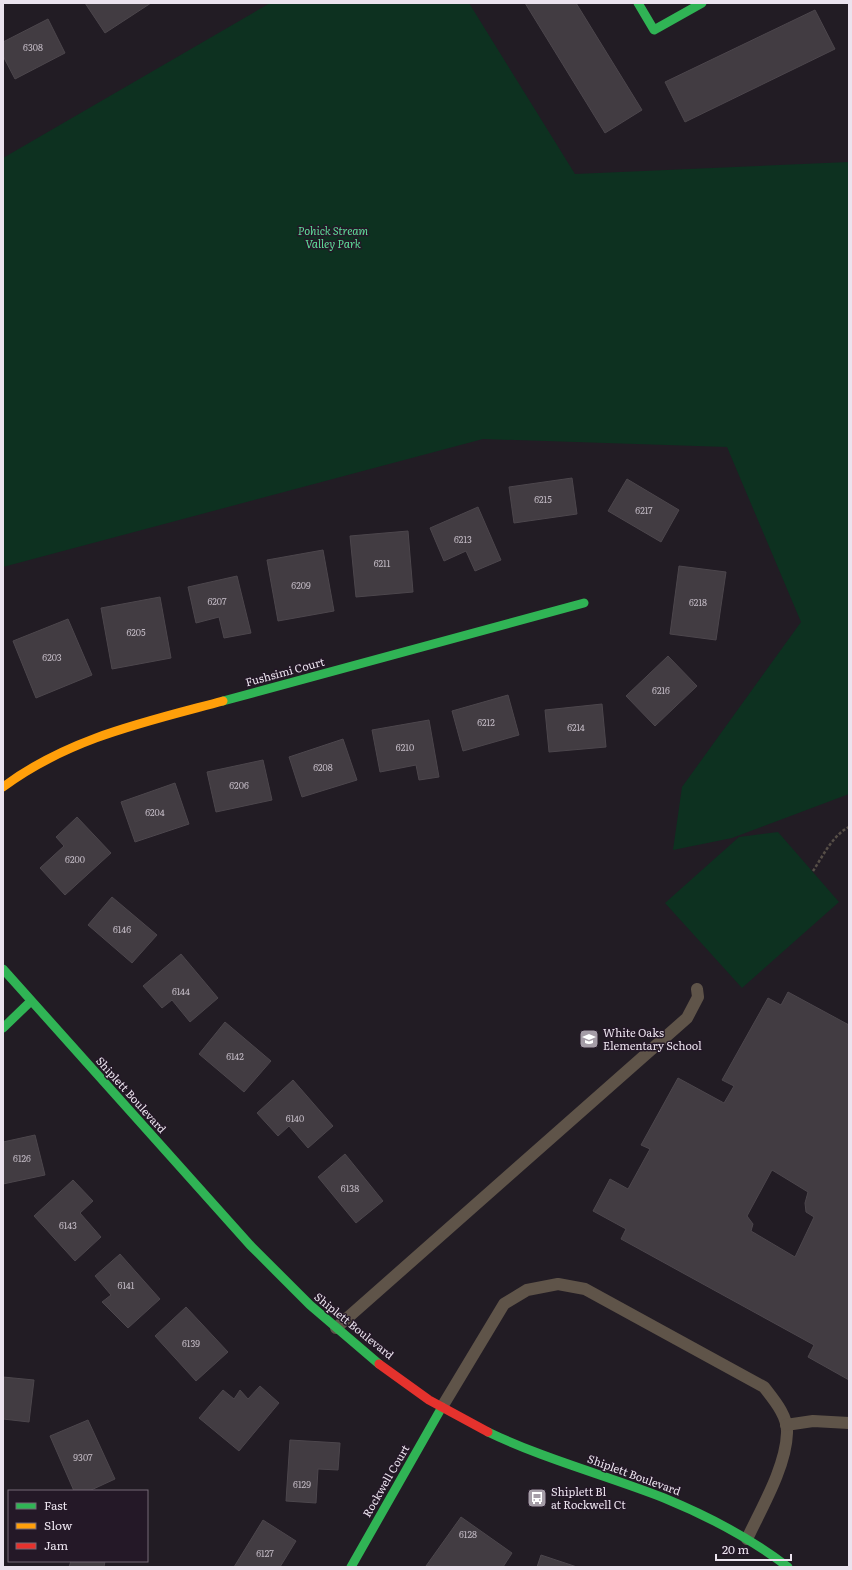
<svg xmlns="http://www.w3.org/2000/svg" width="852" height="1570" font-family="Literata,serif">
  <rect width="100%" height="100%" fill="#221c24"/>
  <g fill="#0d3120">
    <path d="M270,3H469L575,174L849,162V794L732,838L673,850L682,787L801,622L727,447L483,439L3,567V158Z"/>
    <path d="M778,832L839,902L742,988L665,903L739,837Z"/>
  </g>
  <g fill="#423c42" stroke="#4c464c" fill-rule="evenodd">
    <path d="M85,3H151L105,33Z"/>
    <path d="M525,3H576L642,110L605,133Z"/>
    <path d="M815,10L835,49L685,122L665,82Z"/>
    <path d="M48,19L65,53L15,79L3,56V42Z"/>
    <path d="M572,478L577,514L514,523L509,487Z"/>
    <path d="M627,479L679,510L661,542L608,511Z"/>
    <path d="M478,507L501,560L475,571L466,551L444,561L430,528Z"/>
    <path d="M408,531L413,592L356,597L350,536Z"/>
    <path d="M323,550L334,611L278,621L267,560Z"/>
    <path d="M679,566L726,572L716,640L670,634Z"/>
    <path d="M237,576L251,633L224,638L219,617L196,623L188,587Z"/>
    <path d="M160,597L171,658L112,669L101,608Z"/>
    <path d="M68,619L92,675L36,698L13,641Z"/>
    <path d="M668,656L697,686L655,726L626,696Z"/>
    <path d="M508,695L519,735L463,751L452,711Z"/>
    <path d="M602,704L606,747L549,752L545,710Z"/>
    <path d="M429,720L439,777L419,780L416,765L380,772L372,730Z"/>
    <path d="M343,739L357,780L302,797L289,757Z"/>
    <path d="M263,760L272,800L216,812L207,772Z"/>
    <path d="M175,783L189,824L135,842L121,802Z"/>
    <path d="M77,817L111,853L65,895L40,868L64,846L56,837Z"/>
    <path d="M112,897L157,935L132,963L88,925Z"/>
    <path d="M181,954L218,998L190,1022L172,1000L162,1008L143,986Z"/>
    <path d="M788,992L849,1025V1380L808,1357L814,1345L621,1239L626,1229L593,1211L610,1179L628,1189L650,1149L641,1145L678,1078L724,1103L734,1086L722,1080L768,998L781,1005ZM772,1170L808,1192L805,1203L806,1212L814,1217L795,1257L751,1231L753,1224L747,1216Z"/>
    <path d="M225,1022L271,1061L244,1092L199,1054Z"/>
    <path d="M293,1080L333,1126L308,1148L289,1126L278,1136L257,1113Z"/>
    <path d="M35,1135L45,1175L3,1184V1142Z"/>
    <path d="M345,1154L383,1201L356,1223L318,1177Z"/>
    <path d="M73,1180L93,1201L80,1213L101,1237L75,1261L34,1216Z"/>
    <path d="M120,1254L160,1299L128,1328L102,1302L111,1295L95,1276Z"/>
    <path d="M186,1307L228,1352L196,1381L155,1336Z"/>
    <path d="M3,1377L34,1380L29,1422L3,1419Z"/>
    <path d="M260,1386L279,1403L239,1451L199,1418L223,1390L234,1399L240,1390L248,1399Z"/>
    <path d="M88,1420L115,1479L89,1491H74L50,1436Z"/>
    <path d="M290,1440L340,1443L338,1470L318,1469L316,1503L286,1501Z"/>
    <path d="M461,1517L512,1553L503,1567L426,1566Z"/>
    <path d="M263,1520L296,1541L280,1567H234Z"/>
    <path d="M541,1555L577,1567H537Z"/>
    <path d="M71,1561H105L104,1567H69Z"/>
  </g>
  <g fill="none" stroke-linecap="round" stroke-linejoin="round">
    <path stroke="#564e47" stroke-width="2.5" stroke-dasharray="3 2" stroke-linecap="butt" d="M813,871C823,856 832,836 849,827"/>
    <g stroke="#5f5449" stroke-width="12">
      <path d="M336,1328L687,1018L698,997L697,989"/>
      <path d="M442,1407L504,1304L527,1290L558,1284L585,1289L764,1387C774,1400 788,1416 787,1433C786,1467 761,1509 747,1539"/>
      <path d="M786,1425L813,1421L849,1423"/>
    </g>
    <g stroke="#30b455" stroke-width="9">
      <path d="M638,3L654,30L702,3"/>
      <path d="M223,701L584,603"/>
      <path d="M3,969L250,1245L310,1305L379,1364"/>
      <path d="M3,1028L31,1001"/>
      <path d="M488,1432C544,1459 605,1475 664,1498C708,1516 750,1538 788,1567"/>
      <path d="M351,1567L442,1407"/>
    </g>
    <path stroke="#ff9f0a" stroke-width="9" d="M3,787C69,738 145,722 223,701"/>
    <path stroke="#e5322d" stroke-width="9" d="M379,1364L429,1400L488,1432"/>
  </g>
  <defs>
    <symbol id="school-square" viewBox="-11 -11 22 22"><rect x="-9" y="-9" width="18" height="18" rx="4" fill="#a59da7" stroke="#241827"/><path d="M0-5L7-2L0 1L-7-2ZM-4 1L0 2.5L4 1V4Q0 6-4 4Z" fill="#fff"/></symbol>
    <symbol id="bus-square" viewBox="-11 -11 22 22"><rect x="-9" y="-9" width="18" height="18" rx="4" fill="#a59da7" stroke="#241827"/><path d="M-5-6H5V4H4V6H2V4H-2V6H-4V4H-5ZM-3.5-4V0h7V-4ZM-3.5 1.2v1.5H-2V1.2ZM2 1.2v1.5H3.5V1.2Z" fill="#fff"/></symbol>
  </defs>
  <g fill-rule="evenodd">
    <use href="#school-square" x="578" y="1028" width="22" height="22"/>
    <use href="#bus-square" x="526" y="1487" width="22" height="22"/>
  </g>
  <g text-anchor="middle" stroke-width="3" stroke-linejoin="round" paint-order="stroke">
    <g font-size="9" fill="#c1b9c3">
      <text x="33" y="51">6308</text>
      <text x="543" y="503">6215</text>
      <text x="644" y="514">6217</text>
      <text x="463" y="543">6213</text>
      <text x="382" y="567">6211</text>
      <text x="301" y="589">6209</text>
      <text x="217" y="605">6207</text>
      <text x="698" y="606">6218</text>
      <text x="136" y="636">6205</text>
      <text x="52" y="661">6203</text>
      <text x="661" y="694">6216</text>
      <text x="486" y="726">6212</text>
      <text x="576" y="731">6214</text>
      <text x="405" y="751">6210</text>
      <text x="323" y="771">6208</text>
      <text x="239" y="789">6206</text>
      <text x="155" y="816">6204</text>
      <text x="75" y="863">6200</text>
      <text x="122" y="933">6146</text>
      <text x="181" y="995">6144</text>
      <text x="235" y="1060">6142</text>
      <text x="295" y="1122">6140</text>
      <text x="22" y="1162">6126</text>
      <text x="350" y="1192">6138</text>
      <text x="68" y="1229">6143</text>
      <text x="126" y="1289">6141</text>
      <text x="191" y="1347">6139</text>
      <text x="83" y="1461">9307</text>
      <text x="302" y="1488">6129</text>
      <text x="468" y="1538">6128</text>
      <text x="265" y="1557">6127</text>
    </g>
    <g font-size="11" font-style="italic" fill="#5ede9a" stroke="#241827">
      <text x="333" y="235">Pohick Stream<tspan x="333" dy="13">Valley Park</tspan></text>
    </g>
    <g font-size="11" fill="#ebe3ee" stroke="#241827">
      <text transform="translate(285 672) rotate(-15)" y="4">Fushsimi Court</text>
      <text transform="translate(131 1095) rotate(48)" y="4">Shiplett Boulevard</text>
      <text transform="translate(354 1326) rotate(39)" y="4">Shiplett Boulevard</text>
      <text transform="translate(634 1475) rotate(20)" y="4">Shiplett Boulevard</text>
      <text transform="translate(386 1481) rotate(-60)" y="4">Rockwell Court</text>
    </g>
    <g font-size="11" fill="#ebe3ee" stroke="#241827" text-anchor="start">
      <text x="603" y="1037">White Oaks<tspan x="603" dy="13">Elementary School</tspan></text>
      <text x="551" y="1496">Shiplett Bl<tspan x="551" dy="13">at Rockwell Ct</tspan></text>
    </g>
  </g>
  <rect width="852" height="1570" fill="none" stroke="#ebe3ee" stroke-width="8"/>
  <rect x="8" y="1490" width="140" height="72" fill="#241827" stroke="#746977"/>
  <rect x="16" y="1503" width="20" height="6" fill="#30b455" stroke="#746977"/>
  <text x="44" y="1510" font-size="12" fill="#ebe3ee">Fast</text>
  <rect x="16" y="1523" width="20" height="6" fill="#ff9f0a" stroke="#746977"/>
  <text x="44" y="1530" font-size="12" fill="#ebe3ee">Slow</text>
  <rect x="16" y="1543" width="20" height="6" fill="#e5322d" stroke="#746977"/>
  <text x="44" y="1550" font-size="12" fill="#ebe3ee">Jam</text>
  <path d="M716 1554v6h75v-6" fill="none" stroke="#ebe3ee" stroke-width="2"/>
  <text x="722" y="1554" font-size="12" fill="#ebe3ee" stroke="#241827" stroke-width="3" paint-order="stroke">20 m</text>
</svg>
